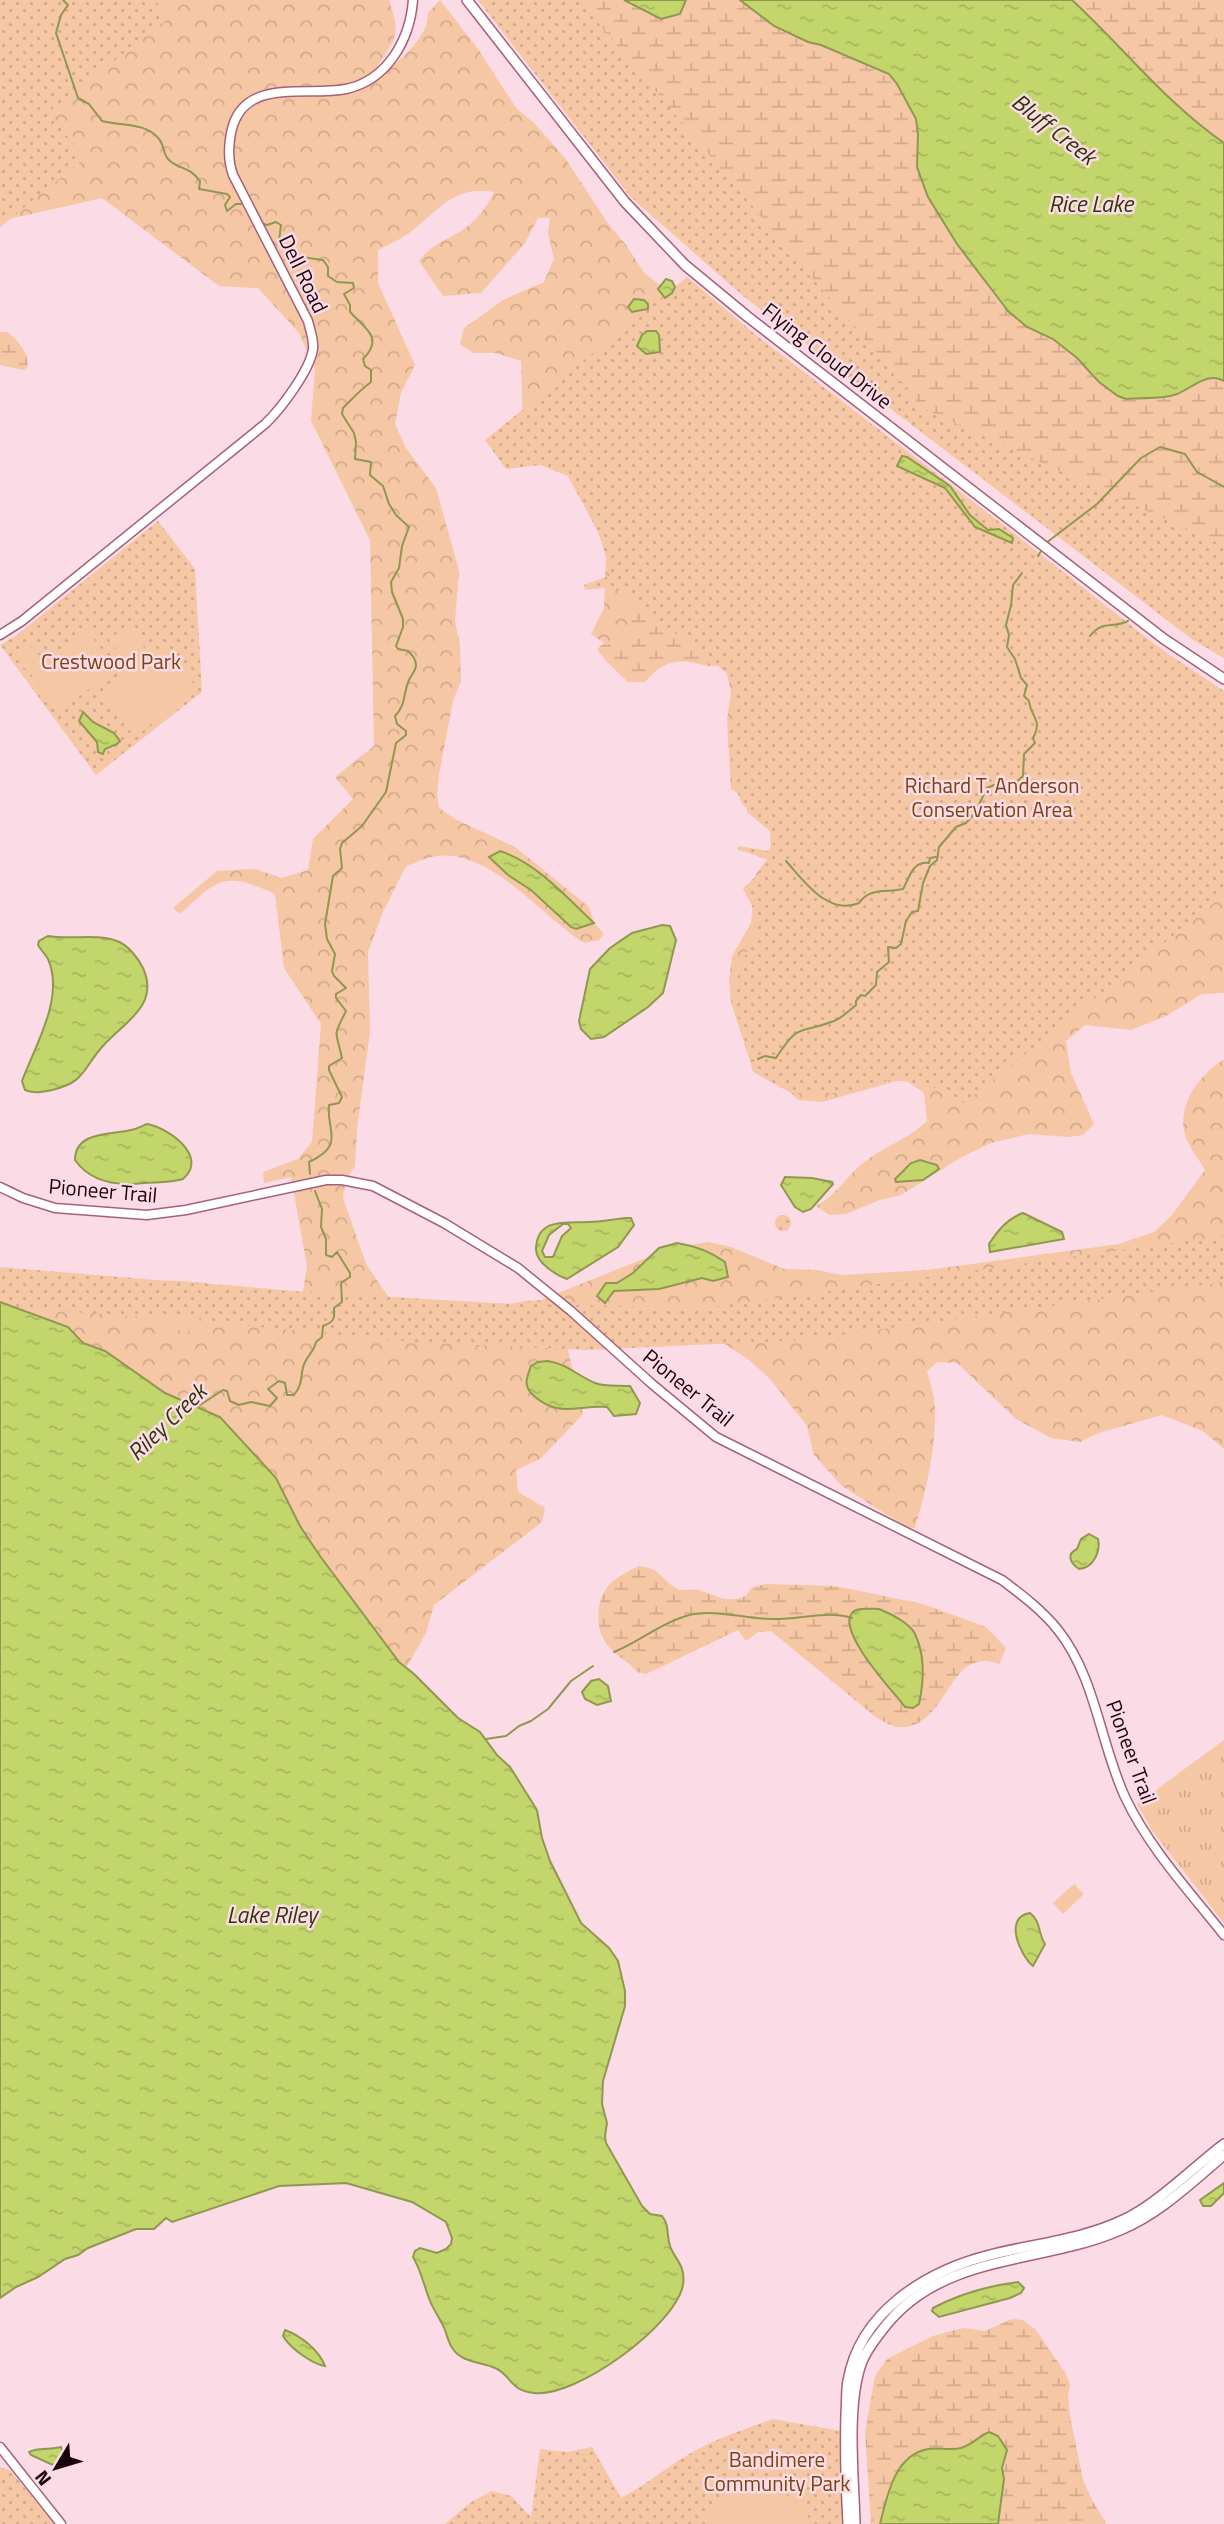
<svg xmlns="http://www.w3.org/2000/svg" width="1224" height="2524" font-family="'Titillium Web',sans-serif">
  <defs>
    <pattern id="grass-tufts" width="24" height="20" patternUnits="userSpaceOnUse" patternTransform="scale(1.75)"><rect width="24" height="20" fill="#f6c7a4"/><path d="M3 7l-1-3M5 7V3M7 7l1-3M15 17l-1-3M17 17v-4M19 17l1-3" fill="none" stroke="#d2a98c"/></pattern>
    <pattern id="forest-crowns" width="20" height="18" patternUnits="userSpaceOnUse" patternTransform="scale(1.75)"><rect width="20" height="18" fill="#f6c7a4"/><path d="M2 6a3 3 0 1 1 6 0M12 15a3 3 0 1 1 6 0" fill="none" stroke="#d2a98c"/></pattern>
    <pattern id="wetland-marsh" width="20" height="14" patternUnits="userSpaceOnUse" patternTransform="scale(1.75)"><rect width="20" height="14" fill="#f6c7a4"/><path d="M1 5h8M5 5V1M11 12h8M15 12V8" fill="none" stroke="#d2a98c"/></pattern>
    <pattern id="park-dots" width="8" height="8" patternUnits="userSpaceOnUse" patternTransform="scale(1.75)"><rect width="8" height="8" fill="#f6c7a4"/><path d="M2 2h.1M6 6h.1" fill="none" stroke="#d2a98c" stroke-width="1.8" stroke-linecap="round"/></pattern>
    <pattern id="water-ripples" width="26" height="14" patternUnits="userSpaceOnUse" patternTransform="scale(1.75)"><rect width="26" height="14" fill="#c3d66c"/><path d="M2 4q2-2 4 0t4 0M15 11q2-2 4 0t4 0" fill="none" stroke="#a7b65c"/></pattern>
  </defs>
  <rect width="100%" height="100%" fill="#fbdbe5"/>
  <path fill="url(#grass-tufts)" d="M1224,1740V1923L1153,1832L1137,1804Z"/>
  <path fill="url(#forest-crowns)" d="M0,0H389C401,36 397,36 377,67L384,74C401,58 429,37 428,13L440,0L478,49L516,108L535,124L565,158L609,225L626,245L645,274L1224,699V993L1202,994L1166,1016L1131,1030L1085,1025L1066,1041L1071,1073L1094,1124L1083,1135L1069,1137L1029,1134L991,1143L962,1157L901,1195L880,1200L846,1214L829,1215L816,1206C836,1196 845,1178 862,1164C884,1146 906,1141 927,1121L924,1093L904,1079L822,1102L798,1100L788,1090L763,1077L749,1058L731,1002L729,981L732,956L751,923L756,874L771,854L770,831L747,812L745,798L731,789L727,720L731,690L719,646L636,636L607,645L591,634L604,608L606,556L643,523L523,427L521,361L496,353H473L460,344L464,328L503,300L544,282L554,259L548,233L550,218H538L525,243L481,293L443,296L419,261C432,245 438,244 456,234C473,225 486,209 494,192C454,185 440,209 412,231C402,239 389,244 378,250V283L415,365L401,393L395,424L406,448L436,488L459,571L455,621L460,645L461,681L453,701L439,774L437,794L439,808L455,819L515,847L589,907L594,923L604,934L599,940L584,943C541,916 492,850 437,856C427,857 415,863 406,866L383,912L368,952L370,1031L357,1129L355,1166L346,1179L343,1198L366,1264L396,1308L456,1317L524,1301L541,1300L668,1249L708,1242L731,1247L784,1269L817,1270L842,1275L927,1270L1119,1244L1154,1232L1172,1215L1205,1170C1199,1159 1186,1144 1184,1131C1179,1101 1200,1075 1224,1059V1449L1203,1431L1162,1415L1099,1433L1080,1442L1051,1438L1016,1419L957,1363L937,1362L927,1371C930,1383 935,1397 935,1409C936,1449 926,1490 915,1528L906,1527L842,1486L814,1455L807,1426L770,1379L749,1360L725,1344L695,1337L567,1346L583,1414L540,1459L516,1470L518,1492L545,1508L542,1522L434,1605L426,1633L406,1668L399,1662L320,1556L300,1526L276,1478L220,1417L165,1393L105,1351L83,1343L68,1327L14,1307L126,1280L181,1281L303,1292L307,1266L291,1177L264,1183L263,1172L298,1159L312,1142L321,1024L284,968L275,894C224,871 219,878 180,914L173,908L217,871L255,869L282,878L308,870L313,839L353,799L335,777L374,746L370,540L311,421L315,368L299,333L258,288L219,286L102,198L9,219L0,227Z"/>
  <g fill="url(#wetland-marsh)">
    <path d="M478,0H624L632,6L685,5L686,0H740L808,42L821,45L888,74L897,84L916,119L928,197L957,244L1002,306L1027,327L1053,339L1118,396C1136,396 1155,399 1173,395C1190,391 1207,371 1224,381V658L1192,639L743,296L631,197Z"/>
    <path d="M1072,0H1224V143C1166,103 1123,47 1072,0Z"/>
    <path d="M0,332H7C18,340 30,354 27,368L23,370L0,365Z"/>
    <path d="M635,594L722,665C711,668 705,665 694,663C672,658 659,666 645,682H628L607,662L597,649C606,640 619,642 629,634L627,611Z"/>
    <path d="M639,1566C661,1568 660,1579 676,1588C682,1592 691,1589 698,1590C718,1595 724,1604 746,1596L752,1587L766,1584L835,1586L923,1604L986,1627L1006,1648L999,1664C946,1644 949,1732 897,1727C891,1726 883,1721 877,1718L771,1631L758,1632L746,1641L738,1630L646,1674L637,1672C627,1659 621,1660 612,1650C594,1634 594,1601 610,1584C618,1576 629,1571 639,1566Z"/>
    <path d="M1012,2319L1023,2320L1036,2330L1066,2374L1070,2384L1068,2397L1070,2416L1083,2480L1093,2502L1107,2524H998L1005,2451L979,2436C969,2447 959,2448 944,2449C895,2450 892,2486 880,2524H871L865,2432L875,2376L887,2359L933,2336L963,2328L985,2331Z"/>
  </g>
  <g fill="url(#park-dots)">
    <path d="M0,0H155L169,18L49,112L84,159L0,227Z"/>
    <path d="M478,0H579L922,408L1224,546V658L1192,639L742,294L631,197Z"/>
    <path d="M687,277L757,336L1002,524L1161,649L1224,691V895L964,1103L944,1090L893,1079L844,1093H791L753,1072L734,1000L739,970L760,921L743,889L760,872L769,860L737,849L738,846L768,851L775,841L772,832L742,804L735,786L728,737L736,707L733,678L616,587L585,590L584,585L612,575L598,532L568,476L540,465L506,469L485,440Z"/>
    <path d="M158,521L195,569L202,692L96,775L0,645L17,635Z"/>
    <circle cx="783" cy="1223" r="8"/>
    <path d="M1224,1236V1282L803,1340L589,1350L412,1342L202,1321L0,1307V1267L275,1290L492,1303L705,1308Z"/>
    <path d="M773,2419L841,2431L842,2524H445L471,2502L492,2491L511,2496L531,2517L540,2449L567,2452L592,2447L621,2498C647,2485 667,2466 691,2453C717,2438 745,2429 773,2419Z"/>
    <path d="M0,2467L11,2471L54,2524H0Z"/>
  </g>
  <g fill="#f6c7a4">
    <path d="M131,622L140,633L136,637L145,649L127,663L109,640Z"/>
    <path d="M86,629L116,668L60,711L30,673Z"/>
    <path d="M32,646L40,656L25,669L17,659Z"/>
    <path d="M163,646L197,688L135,737L102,694Z"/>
    <path d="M172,1315L200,1319L198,1333L170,1329Z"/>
    <path d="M1074,1884L1084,1894L1063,1914L1053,1903Z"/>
    <path d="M760,2483C783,2489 801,2502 812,2524H708L702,2515C718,2496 735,2488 760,2483Z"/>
  </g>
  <g fill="url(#water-ripples)" stroke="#919750" stroke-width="2" fill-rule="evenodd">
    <path d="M624,0H686L680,14L661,19Z"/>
    <path d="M740,0H1072C1123,47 1166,103 1224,143V381C1208,371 1192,388 1177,394C1161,400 1142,397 1126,399L1118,396L1099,382L1077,358L1053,339L1027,327L1008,311L957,244L928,197L917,167L918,134L916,119L897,84L889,74L821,45L808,42L774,26Z"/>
    <path d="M666,279L672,281L675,287L672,293L665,298L658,289Z"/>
    <path d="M634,299L644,300L648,304V309L632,312L628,307Z"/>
    <path d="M647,331H656L659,335L660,352L646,354L637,346L642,335Z"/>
    <path d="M902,456L907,457L950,486L970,515L988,530L999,529L1013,538L1012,543L975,527L945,488L897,466Z"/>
    <path d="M83,712L93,722L114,733L120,741L117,744L105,749L103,754L98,752L97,742L79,721Z"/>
    <path d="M500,851C537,863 566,897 594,923L576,929L571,927L531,890L508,875L489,857Z"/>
    <path d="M662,925L670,926L676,940L663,993L648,1007L604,1037L591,1039L581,1029L579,1021L590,969L610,948L632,933Z"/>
    <path d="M48,936C71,940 96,933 117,941C128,945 138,958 143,968C160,1006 124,1022 102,1047C82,1070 85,1082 52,1090C42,1092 35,1094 25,1090L22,1081C35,1046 65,997 48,959C45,954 41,950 38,945L39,941Z"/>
    <path d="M147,1124C169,1128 209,1157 183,1179C170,1183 157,1182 144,1183C119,1186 91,1183 75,1160C75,1131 111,1135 131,1130C137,1129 142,1126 147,1124Z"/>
    <path d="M920,1160L937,1165L939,1169L923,1180L896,1182L895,1179L911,1163Z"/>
    <path d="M785,1177L812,1178L832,1182L833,1184L811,1209L803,1212L795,1207L781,1185Z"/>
    <path d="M1023,1213L1062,1232L1064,1239L990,1252L989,1244C997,1231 1008,1218 1023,1213Z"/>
    <path d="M626,1218H631L634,1225L618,1247L567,1279C556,1275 536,1263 536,1249C537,1217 567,1223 588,1222C601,1222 614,1219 626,1218ZM563,1224H568L571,1228L562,1236L553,1257H545L542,1251L549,1235Z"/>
    <path d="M677,1243C696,1246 710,1251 725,1262L728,1277L713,1281L702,1278L659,1289L614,1291L605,1303L597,1296L606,1283H617L633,1273L659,1248Z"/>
    <path d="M0,1302L68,1327L83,1343L105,1351L165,1393L220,1417L276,1478L300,1526L320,1556L399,1662L414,1674L458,1718L480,1732L497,1755L510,1767L537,1810L542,1838L550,1861L581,1923L609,1948L618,1961L625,1991V2006L603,2081L602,2104L607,2123L605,2136L606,2143L642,2206L650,2214L662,2216C670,2226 666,2234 670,2246C675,2260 686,2265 683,2285C675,2326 576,2398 534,2393C508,2390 512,2375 495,2368C483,2362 462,2363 453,2349C449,2344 447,2336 445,2330C441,2320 434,2311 430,2301C424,2286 421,2270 413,2257L415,2251L420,2248L437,2253L446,2249L451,2244L452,2238L446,2222L412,2202L346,2183L279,2186L172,2222L166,2218L154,2229H136L88,2248L78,2255L65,2259L38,2277L16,2287L0,2298Z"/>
    <path d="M548,1361C567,1364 578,1376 595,1383C605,1387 618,1385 630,1386L640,1403L636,1414L614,1416L607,1407C577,1405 559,1418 534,1396C523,1386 526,1379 531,1366L538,1362Z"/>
    <path d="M1089,1534L1098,1539C1101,1552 1093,1568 1079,1569C1070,1563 1066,1554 1077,1549L1081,1539Z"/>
    <path d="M879,1609C889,1613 910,1623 915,1634C925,1655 924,1681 919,1704L913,1708L905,1707C894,1692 837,1633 852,1613C856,1607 872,1609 879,1609Z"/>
    <path d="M599,1679L608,1686L611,1701L597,1705L585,1699L582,1692L591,1681Z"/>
    <path d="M1030,1913C1041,1921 1038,1934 1045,1944L1033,1966C1020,1955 1003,1917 1030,1913Z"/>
    <path d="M1224,2183V2193L1211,2206H1203L1200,2200Z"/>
    <path d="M1018,2282L1024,2288L1021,2293L1010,2298L939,2317L932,2311L933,2308C961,2293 987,2286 1018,2282Z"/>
    <path d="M285,2330C301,2336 319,2350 325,2366C312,2364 290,2348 283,2336Z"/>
    <path d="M989,2432L998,2436L1007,2450L1002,2468L1004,2479L998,2524H880C887,2497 894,2455 928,2449C938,2447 950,2451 961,2448C972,2445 979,2436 989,2432Z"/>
    <path d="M61,2447L64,2456L53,2465L31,2455L29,2452C37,2447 51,2450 61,2447Z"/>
  </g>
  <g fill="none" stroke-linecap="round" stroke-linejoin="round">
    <g stroke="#919750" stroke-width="2">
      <path d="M63,0L68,5L61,15L56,33L78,98L89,104L102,121C120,126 146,122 159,139C164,145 163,153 168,159C178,170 188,165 200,181L199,189L227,194L230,197L225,205L227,211L236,204H241"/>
      <path d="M264,224L267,225L276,222L281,225L279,241C289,256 306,258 323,260L328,267V276L337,282L353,283L354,288L344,294L350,305V312C366,329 384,338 363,359L365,366L371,370V382C360,390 353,398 343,408L342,414L354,433L356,442L355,459L371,462L370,475L383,486L389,504L396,515L409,527L402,546L399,568L391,582L392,592L403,619V627L396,646L398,649L408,651C412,655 416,659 416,665C416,671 411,675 409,680C403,694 406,705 395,716L397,724L406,731V735L396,743L386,792L362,826L342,843L340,849L342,868L333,876L325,924L327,939L335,954L332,971L334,976L346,988L336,994V998L346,1011C332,1039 336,1029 342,1058L329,1066V1070L342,1097L339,1103L329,1105C326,1131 346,1145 309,1162L310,1174"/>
      <path d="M1046,543L1097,504L1141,458L1160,447L1185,454L1197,472L1224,487"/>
      <path d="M1038,556L1043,548"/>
      <path d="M1090,636C1103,620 1111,629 1128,621"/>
      <path d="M786,861C804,881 828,916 859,903C870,887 886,893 903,889C910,877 912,861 929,863L930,858L936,857"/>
      <path d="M758,1059L765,1056L776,1058C800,1021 798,1035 834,1021C842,1018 850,1010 856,1005V1001L861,995L865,996L876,985L877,972L889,962L888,947L896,948L901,944L906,921L912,912L918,911L923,883L930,866L937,860L939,847L956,827L966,823L975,813L987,788L994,785L1014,784L1023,776L1024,754L1035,743L1033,738C1043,719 1031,718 1029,701L1024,696L1027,685L1021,678L1015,659L1007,647L1009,635L1006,625L1011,605L1013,585L1022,573"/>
      <path d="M197,1407L223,1390L227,1391L230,1401L239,1405L251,1402L270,1406L277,1398L268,1389L279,1381L285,1383L287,1395H294C305,1381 299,1374 305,1362C309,1354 314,1351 316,1342L322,1337L323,1326C334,1322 335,1319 334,1308L342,1302L341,1283L350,1277V1273L337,1252L332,1257L326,1255V1239L321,1227L322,1209L315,1191"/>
      <path d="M614,1652C639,1642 661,1623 686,1616C715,1608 744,1619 772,1619C799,1620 824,1610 852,1618"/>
      <path d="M486,1739L506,1736L519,1726L531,1721L548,1709L571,1681L593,1666"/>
    </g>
    <defs>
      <g id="secondary">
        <path d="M0,635L22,621L265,424C281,409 310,370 313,349C314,339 310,330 308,321L233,175C228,161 228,148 231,133C242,76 306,97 346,89C388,80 410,39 413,0"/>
        <path d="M0,1187L23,1198L55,1208L147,1215L186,1210L326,1180H342L373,1186L444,1223L518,1268L571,1311L652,1384L716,1437L1002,1580C1022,1595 1043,1611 1058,1630C1096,1678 1100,1743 1125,1797C1149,1848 1190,1892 1224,1935"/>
        <path d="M0,2447L61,2524"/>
      </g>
      <g id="primary">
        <path d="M467,0L625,202L685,265L748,317L1164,639L1224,679"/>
        <path d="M848,2524C846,2487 845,2450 846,2413C847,2402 846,2391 848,2381C860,2312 926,2271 990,2255C1033,2244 1081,2240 1123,2220C1155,2206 1195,2166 1224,2144"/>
        <path d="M855,2524C854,2478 846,2408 861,2364C866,2350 878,2335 887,2324C945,2253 1042,2264 1120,2230C1159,2214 1192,2182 1224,2155"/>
      </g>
    </defs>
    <use href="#secondary" stroke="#a6617a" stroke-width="11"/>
    <use href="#primary" stroke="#a6617a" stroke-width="12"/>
    <use href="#secondary" stroke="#fff" stroke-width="8"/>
    <use href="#primary" stroke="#fff" stroke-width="9"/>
  </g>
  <g text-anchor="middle" stroke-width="5" stroke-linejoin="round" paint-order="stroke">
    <g font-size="21" fill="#1c040d" stroke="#fbdbe5">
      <text transform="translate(303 274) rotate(64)" y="7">Dell Road</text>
      <text transform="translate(827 356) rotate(38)" y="7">Flying Cloud Drive</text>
      <text transform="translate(103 1191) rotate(5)" y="7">Pioneer Trail</text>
      <text transform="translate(688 1388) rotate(39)" y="7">Pioneer Trail</text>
      <text transform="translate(1131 1752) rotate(70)" y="7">Pioneer Trail</text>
    </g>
    <g font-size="21" fill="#7b440f" stroke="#fbdbe5">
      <text x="111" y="669">Crestwood Park</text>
      <text x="992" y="793">Richard T. Anderson<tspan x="992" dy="24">Conservation Area</tspan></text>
      <text x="777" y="2467">Bandimere<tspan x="777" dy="24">Community Park</tspan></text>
    </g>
    <g font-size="23" font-style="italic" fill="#2f3608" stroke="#fbdbe5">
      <text transform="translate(1054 129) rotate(38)" y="8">Bluff Creek</text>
      <text x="1091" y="212">Rice Lake</text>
      <text transform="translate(167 1422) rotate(-44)" y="8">Riley Creek</text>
      <text x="272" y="1923">Lake Riley</text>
    </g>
  </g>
  <g transform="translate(56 2468) rotate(232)" stroke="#fbdbe5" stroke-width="5" paint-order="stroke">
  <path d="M0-5L12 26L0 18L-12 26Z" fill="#1c040d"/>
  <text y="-10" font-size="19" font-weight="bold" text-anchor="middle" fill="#1c040d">N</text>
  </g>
</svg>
